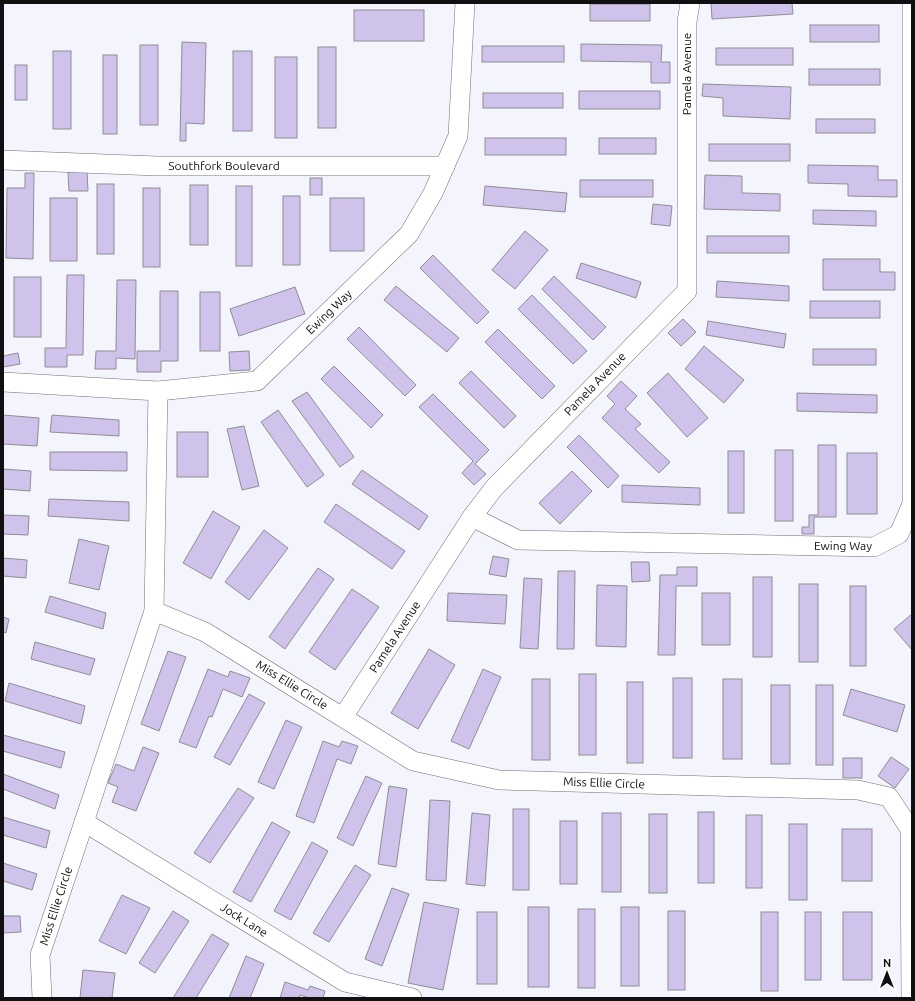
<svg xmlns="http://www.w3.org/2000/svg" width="915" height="1001" font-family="Ubuntu,sans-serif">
  <rect width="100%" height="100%" fill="#f3f4fc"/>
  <g fill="#cfc3eb" stroke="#8f8d94">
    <path d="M711,3H792L793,14L712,19Z"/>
    <rect x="590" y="4" width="60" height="17"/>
    <rect x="354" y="10" width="70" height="31"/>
    <rect x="810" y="25" width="69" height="17"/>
    <path d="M182,42L206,43L204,124L186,123V141H180Z"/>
    <path d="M581,44L662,45L661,62H670V83H651V62L581,61Z"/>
    <rect x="140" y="45" width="18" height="80"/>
    <rect x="482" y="46" width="82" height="16"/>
    <rect x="318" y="47" width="18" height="81"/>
    <rect x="716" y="48" width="77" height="17"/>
    <rect x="53" y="51" width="18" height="78"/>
    <rect x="233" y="51" width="19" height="80"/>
    <rect x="103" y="55" width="14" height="79"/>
    <rect x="275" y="57" width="22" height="81"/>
    <rect x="15" y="65" width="12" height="35"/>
    <rect x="809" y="69" width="71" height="16"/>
    <path d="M703,84L791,87L790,119L723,116V98L702,96Z"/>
    <rect x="579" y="91" width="81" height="18"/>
    <rect x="483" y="93" width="80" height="15"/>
    <rect x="816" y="119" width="59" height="14"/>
    <rect x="485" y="138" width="81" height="17"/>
    <rect x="599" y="138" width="57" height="16"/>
    <rect x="709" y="144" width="81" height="17"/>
    <path d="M808,165L878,166V180H897V197L848,196V184L808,183Z"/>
    <path d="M87,171L88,191H69L68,172Z"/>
    <path d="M25,173H34L33,259L6,258L7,188H25Z"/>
    <path d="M705,175L742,176V193L780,194V211L704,209Z"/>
    <rect x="310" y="178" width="12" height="17"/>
    <rect x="580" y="180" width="73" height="17"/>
    <rect x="97" y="184" width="17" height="70"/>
    <rect x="190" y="185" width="18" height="60"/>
    <rect x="236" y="186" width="16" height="80"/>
    <path d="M485,186L567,193L565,212L483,205Z"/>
    <rect x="143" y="188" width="17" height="79"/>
    <rect x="283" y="196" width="17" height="69"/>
    <rect x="50" y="198" width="27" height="63"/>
    <rect x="330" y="198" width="34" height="53"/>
    <path d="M653,204L672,206L670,226L651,224Z"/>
    <path d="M813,210L876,211V226L813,224Z"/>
    <path d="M525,231L548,250L515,289L492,270Z"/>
    <rect x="707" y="236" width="82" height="17"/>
    <path d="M433,255L489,312L477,324L420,268Z"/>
    <path d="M823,259H880V272H895V290H823Z"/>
    <path d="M581,263L641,282L636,298L576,278Z"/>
    <path d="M67,275H84L83,355H67V367H45V348H66Z"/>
    <path d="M554,276L606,327L593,340L542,289Z"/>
    <rect x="14" y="277" width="27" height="60"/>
    <path d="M117,280H136L135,359L116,358V369H95L96,351H116Z"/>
    <path d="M717,281L789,286V301L716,297Z"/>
    <path d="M396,286L459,338L447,352L384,300Z"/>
    <path d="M295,287L305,314L239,336L230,309Z"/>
    <path d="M160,291H178V361H161V372H137V351H160Z"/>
    <rect x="200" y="292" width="20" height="59"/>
    <path d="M532,295L587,351L573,364L518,309Z"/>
    <rect x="810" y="301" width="70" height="17"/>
    <path d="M683,319L696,332L681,346L668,333Z"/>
    <path d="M708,321L786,334L784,348L706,335Z"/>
    <path d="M359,327L416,385L405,396L347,339Z"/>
    <path d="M498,329L555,386L542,399L485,342Z"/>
    <path d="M704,346L744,380L724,403L685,369Z"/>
    <rect x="813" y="349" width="63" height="16"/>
    <path d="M249,351L250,370L230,371L229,352Z"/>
    <path d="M18,353L20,364L3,367V356Z"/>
    <path d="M334,366L383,415L371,428L321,379Z"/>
    <path d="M471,371L516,416L504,428L459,383Z"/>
    <path d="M668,373L708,418L687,437L647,393Z"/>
    <path d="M621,381L637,396L625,409L641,424L635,429L670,462L659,473L602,418L615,404L607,396Z"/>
    <path d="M307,392L354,457L340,467L292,401Z"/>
    <path d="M797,393L877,395V413L797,411Z"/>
    <path d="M433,394L489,450L475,464L486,474L474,485L462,473L473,461L419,407Z"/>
    <path d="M278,410L324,475L307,487L261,422Z"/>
    <path d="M3,415L39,418L37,446L3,444Z"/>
    <path d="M52,415L119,420V436L50,432Z"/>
    <path d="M244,426L259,486L242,490L227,429Z"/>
    <rect x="177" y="432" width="31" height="45"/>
    <path d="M579,435L619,476L608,488L567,447Z"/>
    <path d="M818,445H836V517H814V534H802V527H809V515H818Z"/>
    <rect x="775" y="450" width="18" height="71"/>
    <rect x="728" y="451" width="16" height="62"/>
    <path d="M50,452H127V471L50,470Z"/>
    <rect x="847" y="453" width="30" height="61"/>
    <path d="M3,469L31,471L30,491L3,489Z"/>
    <path d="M362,470L428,516L419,530L352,484Z"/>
    <path d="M572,471L592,491L560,524L539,503Z"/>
    <path d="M622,485L700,488V505L622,502Z"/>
    <path d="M49,499L129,502V521L48,516Z"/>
    <path d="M336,504L405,551L392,569L324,522Z"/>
    <path d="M213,511L240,527L211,579L183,563Z"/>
    <path d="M3,515L29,516L28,535L3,534Z"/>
    <path d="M264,530L288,548L249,600L225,582Z"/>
    <path d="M79,539L109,546L99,590L69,583Z"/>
    <path d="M493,556L509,559L506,577L489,574Z"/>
    <path d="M3,558L27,560L26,578L3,576Z"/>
    <path d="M631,562H649L650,581L632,582Z"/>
    <path d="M677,567H697V586H676L675,655H658L660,575H677Z"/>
    <path d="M318,568L334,579L285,649L269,637Z"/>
    <path d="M558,571H575L574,649H557Z"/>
    <rect x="753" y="577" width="19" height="80"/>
    <path d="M524,578L542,579L538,649L520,648Z"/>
    <rect x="799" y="584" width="19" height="78"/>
    <path d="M597,585L627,586L626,647L596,646Z"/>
    <rect x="850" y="586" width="16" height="80"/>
    <path d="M352,589L379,607L335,670L309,652Z"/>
    <path d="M448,593L507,595L505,624L447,621Z"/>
    <rect x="702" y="593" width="28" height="52"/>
    <path d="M50,596L106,613L103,629L45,612Z"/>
    <path d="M912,614V650L894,629Z"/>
    <path d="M3,617L9,619L6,633L3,632Z"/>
    <path d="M35,642L95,659L90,675L31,659Z"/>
    <path d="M429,649L455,665L418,729L391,713Z"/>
    <path d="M168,651L186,657L159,731L141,724Z"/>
    <path d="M208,669L228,677L230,671L250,678L242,697L223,689L212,717L209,716L196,748L179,742Z"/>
    <path d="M483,669L501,677L469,749L451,741Z"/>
    <rect x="579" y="674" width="17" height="81"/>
    <rect x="673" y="678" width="19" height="80"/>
    <rect x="532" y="679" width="18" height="81"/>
    <rect x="723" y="679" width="19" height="80"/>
    <rect x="627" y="682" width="16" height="81"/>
    <path d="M9,683L85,706L81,724L5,701Z"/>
    <rect x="771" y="685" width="19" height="79"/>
    <rect x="816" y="685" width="17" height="80"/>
    <path d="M851,689L905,705L897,732L843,715Z"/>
    <path d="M249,694L265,703L230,765L214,757Z"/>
    <path d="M286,720L302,727L274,789L258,782Z"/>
    <path d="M3,735L65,752L61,768L3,751Z"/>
    <path d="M323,741L339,747L342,741L358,746L351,764L337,759L314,823L296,816Z"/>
    <path d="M143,747L159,753L136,811L112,802L118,787L108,783L116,764L134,771Z"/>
    <path d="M891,757L909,769L895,788L878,776Z"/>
    <rect x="843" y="758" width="19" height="20"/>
    <path d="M3,774L59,795L55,809L3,789Z"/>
    <path d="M366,776L382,783L353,846L337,838Z"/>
    <path d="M389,786L407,789L396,867L378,864Z"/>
    <path d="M238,788L254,798L210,863L194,853Z"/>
    <path d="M430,800L450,801L446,881L426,880Z"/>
    <rect x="513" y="809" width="16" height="81"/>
    <rect x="698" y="812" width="16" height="71"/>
    <path d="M472,813L490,815L485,886L466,884Z"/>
    <rect x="602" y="813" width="19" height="79"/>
    <rect x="649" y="814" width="18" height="79"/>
    <rect x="746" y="815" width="16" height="73"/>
    <path d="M3,817L50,831L46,848L3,835Z"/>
    <rect x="560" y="821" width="17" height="63"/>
    <path d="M272,822L290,832L251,902L233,892Z"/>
    <rect x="789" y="824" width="18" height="76"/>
    <rect x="842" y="829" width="30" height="52"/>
    <path d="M312,842L328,851L291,920L274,911Z"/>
    <path d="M3,863L37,874L32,890L3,881Z"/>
    <path d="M355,865L371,875L329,942L313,933Z"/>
    <path d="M392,888L409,894L382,966L365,959Z"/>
    <path d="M122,895L150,908L126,954L99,941Z"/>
    <path d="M424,902L459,909L443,990L408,983Z"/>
    <rect x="528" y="907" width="21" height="80"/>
    <rect x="621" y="907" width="18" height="79"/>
    <rect x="578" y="909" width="17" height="79"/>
    <path d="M173,911L189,921L155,973L139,963Z"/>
    <rect x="668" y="911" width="17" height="79"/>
    <rect x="477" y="912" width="20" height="72"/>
    <rect x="761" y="912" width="17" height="79"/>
    <rect x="805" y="912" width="16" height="68"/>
    <rect x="843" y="912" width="29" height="68"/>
    <path d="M3,916H20L21,932L3,933Z"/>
    <path d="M212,934L229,944L196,998H173Z"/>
    <path d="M246,956L264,964L250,998H229Z"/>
    <path d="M83,970L115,973L112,998H80Z"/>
    <path d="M285,982L308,990L310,986L325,991L323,998H310L300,995L299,998H280Z"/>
  </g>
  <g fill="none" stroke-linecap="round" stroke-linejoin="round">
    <defs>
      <g id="minor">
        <path d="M3,160L157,166H445"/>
        <path d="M3,382L158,391L257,381L409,234L433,193L458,136L465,3"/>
        <path d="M472,517L518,540L874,547L899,534L912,504V3"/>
        <path d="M154,611L205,632L413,761L499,780L858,790L889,797L910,829L911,998"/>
        <path d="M343,717L472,517L494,488L687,291V22L690,3"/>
        <path d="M84,822L345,982L412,998"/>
        <path d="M42,998L40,955L154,611L158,391"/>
      </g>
    </defs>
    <use href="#minor" stroke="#707178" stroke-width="20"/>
    <use href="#minor" stroke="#fff" stroke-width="19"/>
  </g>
  <g text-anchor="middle" stroke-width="4" stroke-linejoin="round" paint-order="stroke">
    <g font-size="12" fill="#101012" stroke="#fff">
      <text transform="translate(687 74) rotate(-90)" y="4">Pamela Avenue</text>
      <text x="224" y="170">Southfork Boulevard</text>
      <text transform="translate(329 312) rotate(-44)" y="4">Ewing Way</text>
      <text transform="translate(595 384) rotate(-46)" y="4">Pamela Avenue</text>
      <text x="843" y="550">Ewing Way</text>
      <text transform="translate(395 637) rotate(-57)" y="4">Pamela Avenue</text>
      <text transform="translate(292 685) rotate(32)" y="4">Miss Ellie Circle</text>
      <text transform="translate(604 783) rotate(2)" y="4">Miss Ellie Circle</text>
      <text transform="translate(56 906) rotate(-72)" y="4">Miss Ellie Circle</text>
      <text transform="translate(244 920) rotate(32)" y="4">Jock Lane</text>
    </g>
  </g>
  <rect width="915" height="1001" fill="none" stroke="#101012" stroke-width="8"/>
  <g transform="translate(887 973)" stroke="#ffffff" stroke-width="3" paint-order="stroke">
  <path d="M0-3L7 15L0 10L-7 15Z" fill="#101012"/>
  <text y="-6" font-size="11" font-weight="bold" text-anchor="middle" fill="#101012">N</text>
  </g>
</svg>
